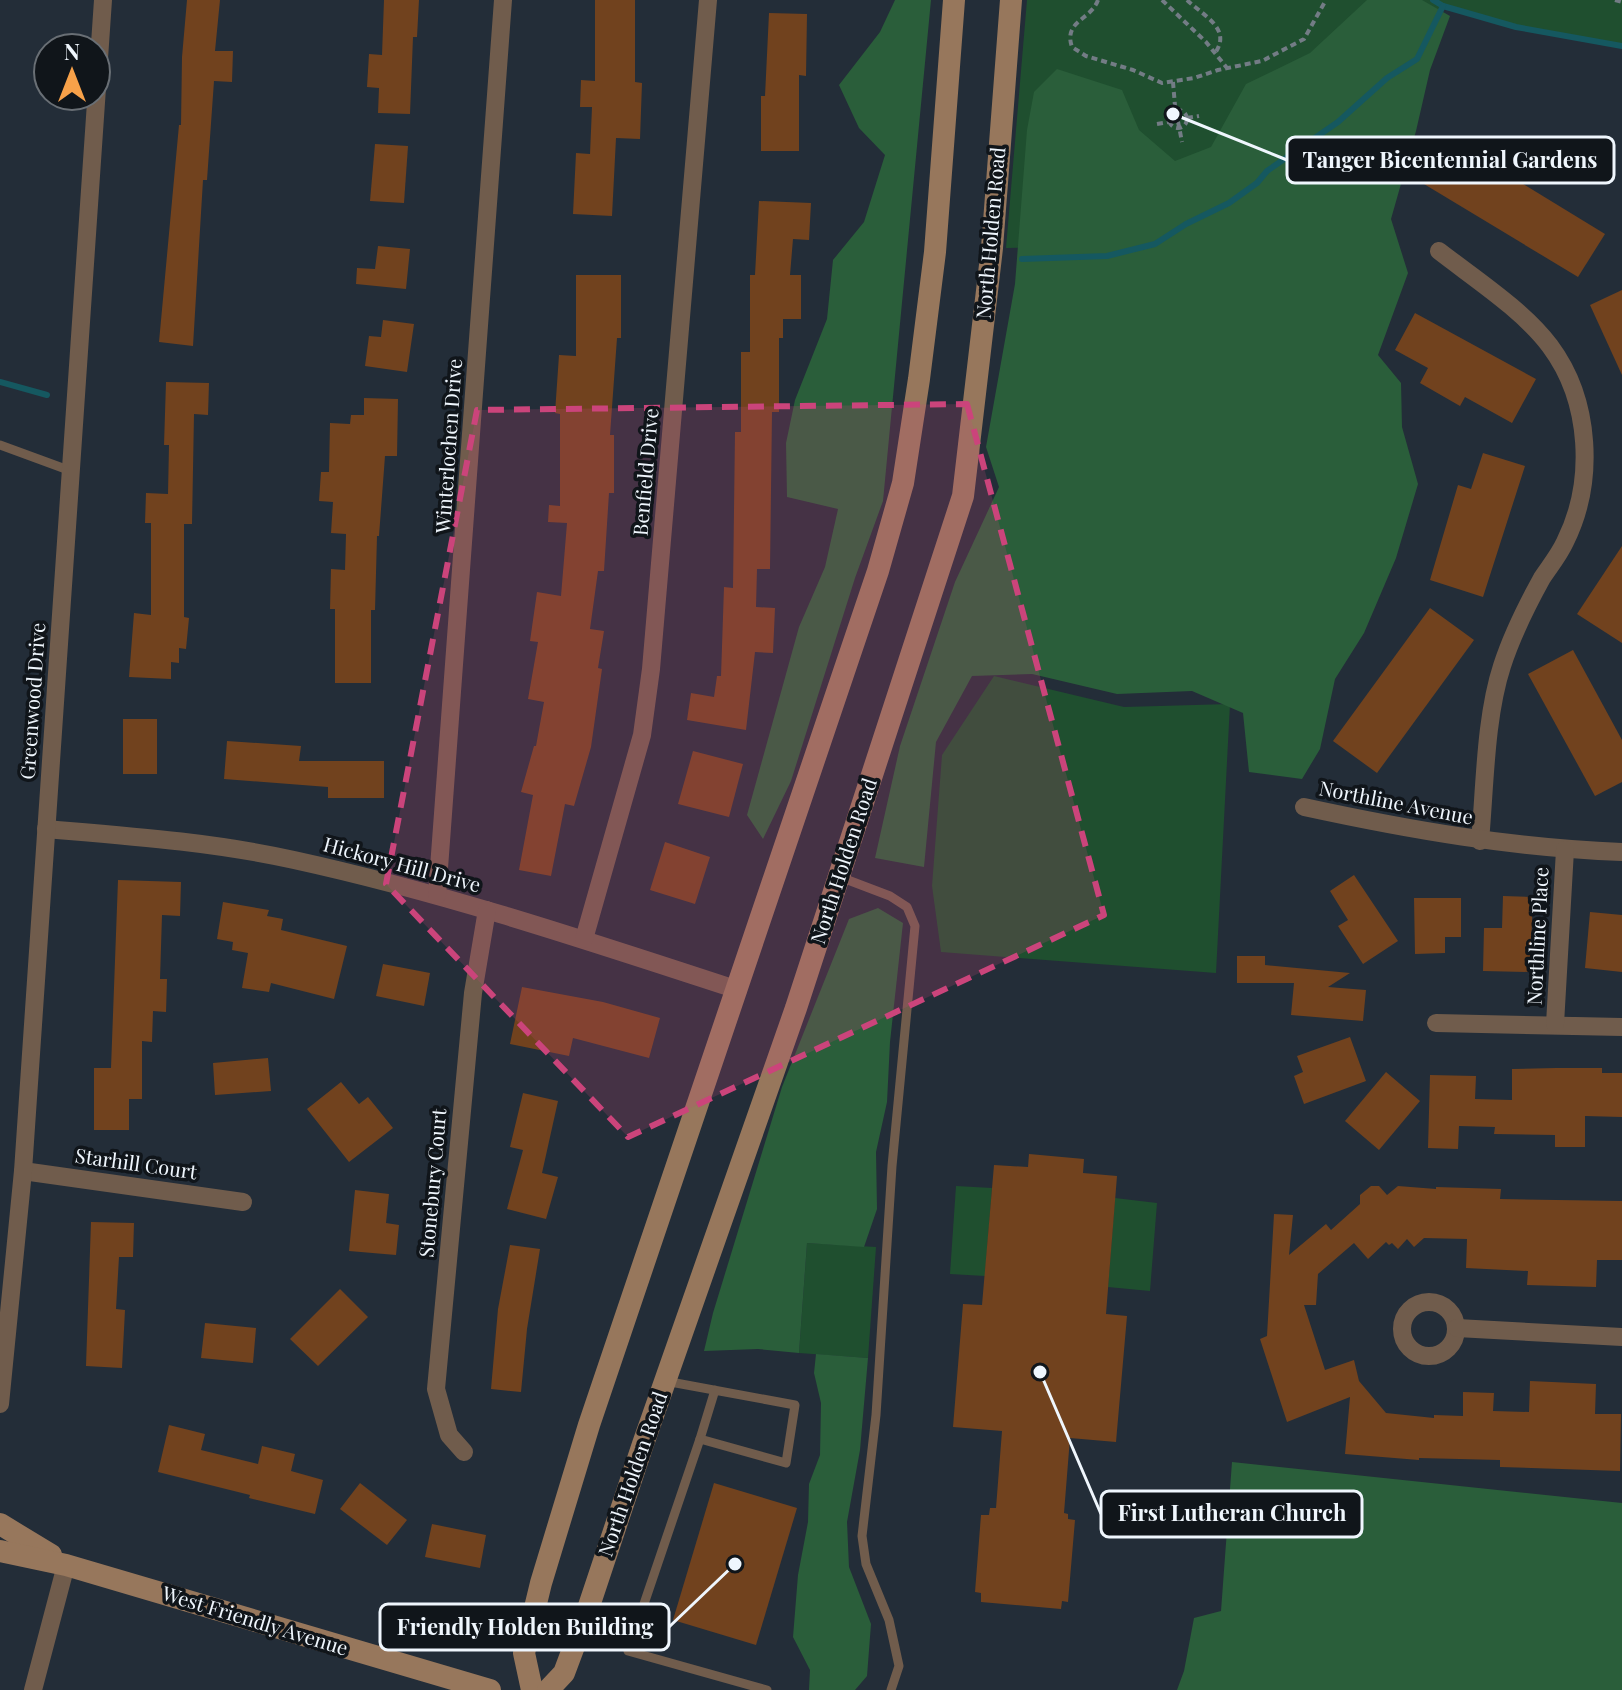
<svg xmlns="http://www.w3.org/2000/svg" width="1622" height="1690" font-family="'Playfair Display',serif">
  <rect width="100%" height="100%" fill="#232d38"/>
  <g fill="#1f4f2f">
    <path d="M1027,0H1622V46L1516,27L1443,6L1257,183L1155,244L1006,248Z"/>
    <path d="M994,676L1124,707L1230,704L1216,973L941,952L932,886L942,755Z"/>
    <path d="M956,1186L992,1188L985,1276L950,1274Z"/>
    <path d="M1115,1198L1157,1203L1150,1291L1108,1287Z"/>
    <path d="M807,1243L876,1247L868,1358L799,1353Z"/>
  </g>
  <g fill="#2a5e3a">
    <path d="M895,0H931L883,501L855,578L791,781L763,839L747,815L799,627L825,567L838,509L787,497L786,443L795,400L827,319L833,260L864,222L885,155L859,128L839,85L880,32Z"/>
    <path d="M1367,0H1422L1450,16L1430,70L1416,131L1391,219L1408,273L1378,355L1401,383L1402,427L1418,484L1396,558L1364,633L1335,679L1320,749L1302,779L1249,772L1243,713L1192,691L1117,694L1032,674L972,676L936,742L924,867L875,858L900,746L955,582L999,487L986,447L1015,284L1027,130L1034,92L1057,69L1122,90L1139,130L1175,161L1211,147L1246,84L1310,53Z"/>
    <path d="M878,908L903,923L890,1042L887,1102L876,1152L877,1209L864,1247L807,1243L799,1353L758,1349L704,1351L713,1313L782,1087L849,919Z"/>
    <path d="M816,1354L868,1358L860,1450L847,1522L849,1567L871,1624L867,1676L855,1690H809L810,1670L793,1637L798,1575L808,1522L809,1484L820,1455L821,1403L814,1373Z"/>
    <path d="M1232,1462L1622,1503V1690H1177L1184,1671L1194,1618L1221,1611Z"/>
  </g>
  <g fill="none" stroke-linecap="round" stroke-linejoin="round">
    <g stroke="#155860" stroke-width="6">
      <path d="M1433,0L1443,6L1516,27L1622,46"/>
      <path d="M1022,259L1107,256L1155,244L1186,224L1229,203L1257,183L1267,171L1338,122L1387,78L1417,59L1443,6"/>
      <path d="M0,382L47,395"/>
    </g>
  </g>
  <g fill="#71421e">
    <path d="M187,0H220L215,51H233L232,82L214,81L207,180H203L193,346L159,342L179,125H181L182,57Z"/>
    <path d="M384,0H419L417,37H413L410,114L378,113L379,88L367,87L369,54L382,55Z"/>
    <path d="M595,0H635V82L642,83L640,139L616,138L612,216L573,214L576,153L590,154L592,107H580L581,80L595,81Z"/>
    <path d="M769,13L807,14L806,76L799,75V151H761V96H765Z"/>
    <path d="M1446,137L1605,234L1578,277L1419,181Z"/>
    <path d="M375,144L408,146L404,203L370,201Z"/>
    <path d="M759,201L811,203L809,240L793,239L790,275H801V319H783V338H779V412H772L770,569H757L756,607L775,608L773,653L755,652L746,730L687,720L691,693L714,697L717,676H721L724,587L733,588L735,432H741V352H750V275H755Z"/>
    <path d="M378,246L410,249L406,289L356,284L357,268L375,269Z"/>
    <path d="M576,275H621V338H617L610,435H614V493H609L604,571H598L590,629L604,631L598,668L602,669L591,747L574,806L565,804L551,876L519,870L533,795L521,792L534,746H536L544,702L528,699L538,642L530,641L537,592L561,596L567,523L548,522L549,505L560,506V414L555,413L559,355L576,356Z"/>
    <path d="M1622,290V375L1590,305Z"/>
    <path d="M1415,313L1536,379L1512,423L1465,397L1460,406L1420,383L1428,368L1395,350Z"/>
    <path d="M383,320L414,324L407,372L365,366L369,336L381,337Z"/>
    <path d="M166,382L209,383L208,415L194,414L192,524H184V617L189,618L186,649L179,648V663L171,662V679L129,677L134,613L151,615V523H145L146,493L168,494L169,445H164Z"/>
    <path d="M364,398L398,399L397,456H385L379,536H377L375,610H371V683H335V609H330L331,569L345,570L346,534L331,533L333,502L319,501L321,472H329L330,423L350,424L351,415H364Z"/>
    <path d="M1483,453L1525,466L1483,597L1430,580L1458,485L1471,489Z"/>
    <path d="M1622,546V643L1577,614Z"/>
    <path d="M1430,608L1474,640L1377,773L1333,741Z"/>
    <path d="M1573,650L1622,740V782L1595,796L1528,674Z"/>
    <rect x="123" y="719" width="34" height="55"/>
    <path d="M227,741L301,746L299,761H384V798H328V787L224,779Z"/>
    <path d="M693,751L743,764L729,817L678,804Z"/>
    <path d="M665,842L710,857L695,904L650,890Z"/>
    <path d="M1354,875L1398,941L1363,964L1338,926L1348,920L1330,891Z"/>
    <path d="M118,880L181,882L180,916L162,915L160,979H167L166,1012L153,1011L152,1042L142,1041V1099H129V1130H94V1068H111Z"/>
    <path d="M1503,896L1533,897L1530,972L1483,971L1484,928H1502Z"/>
    <path d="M1414,898H1461V937H1445V953L1415,954Z"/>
    <path d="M223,902L269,910L267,916L283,919L281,930L347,946L334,999L271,983L269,992L242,988L248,953L232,950L233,942L217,939Z"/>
    <path d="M1590,912L1622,915V972L1585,968Z"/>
    <path d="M1237,956H1265V965L1350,973L1328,987L1366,990L1363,1021L1291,1015L1294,983H1237Z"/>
    <path d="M383,964L430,973L424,1006L376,996Z"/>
    <path d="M522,987L603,1002L660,1018L649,1058L573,1038L569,1056L510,1044Z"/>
    <path d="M1350,1037L1366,1081L1304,1104L1294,1076L1303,1072L1297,1056Z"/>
    <path d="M268,1058L271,1091L215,1095L213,1063Z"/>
    <path d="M1556,1068H1602V1073H1622V1117L1585,1116V1147H1555V1135L1494,1134L1495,1127L1459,1126L1458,1149L1428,1148L1430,1075L1476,1076L1475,1099L1512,1100V1069Z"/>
    <path d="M1386,1072L1420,1101L1379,1150L1345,1121Z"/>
    <path d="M341,1082L359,1104L368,1097L393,1128L349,1162L307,1109Z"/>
    <path d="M523,1093L558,1101L542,1173L558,1177L546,1219L507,1209L523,1150L510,1147Z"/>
    <path d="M1029,1154L1084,1159L1083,1173L1117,1176L1106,1314L1127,1316L1116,1442L1070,1438L1064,1513L1068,1514V1519L1075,1520L1068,1602L1062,1601L1061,1609L981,1602V1593L975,1592L981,1515H989L990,1508H996L1002,1431L953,1427L963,1304L982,1305L994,1165L1028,1167Z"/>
    <path d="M1371,1186H1379L1387,1195L1398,1186L1436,1189V1187L1501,1189L1500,1199L1622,1201V1260H1597L1596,1287L1527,1285L1528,1271L1466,1268L1467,1239L1424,1238L1414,1247L1407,1239L1398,1249L1392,1243L1389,1245L1386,1242L1368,1259L1354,1243L1318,1274L1316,1305H1304L1325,1370L1354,1360L1359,1381L1386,1413L1434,1418V1415L1463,1416V1392L1494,1393L1493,1411L1529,1412L1530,1381L1596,1384L1595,1414H1621L1620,1471L1500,1467V1460L1419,1458V1460L1345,1454L1350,1397L1287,1422L1260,1339L1267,1336L1274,1214L1293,1215L1289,1255L1326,1224L1331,1230L1360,1204V1195Z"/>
    <path d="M355,1190L389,1194L386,1223L399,1225L396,1255L349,1251Z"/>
    <path d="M91,1222L134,1223L133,1257H119L116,1309L125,1310L122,1368L86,1366Z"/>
    <path d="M510,1245L540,1249L527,1329L521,1392L491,1389L498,1309Z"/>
    <path d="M340,1289L368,1317L318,1366L290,1339Z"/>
    <path d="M205,1323L256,1328L253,1363L201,1358Z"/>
    <path d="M169,1425L205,1434L201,1450L258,1464L262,1446L295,1454L291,1471L323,1480L315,1514L249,1498L250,1495L158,1472Z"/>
    <path d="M360,1483L407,1520L387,1545L340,1509Z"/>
    <path d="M714,1483L797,1508L756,1645L673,1620Z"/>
    <path d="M432,1524L486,1535L480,1568L425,1557Z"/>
  </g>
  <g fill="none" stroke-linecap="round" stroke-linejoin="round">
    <g stroke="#737c85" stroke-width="4" stroke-dasharray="6 4" stroke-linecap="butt">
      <path d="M1098,0C1091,20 1063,21 1072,47L1086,56L1133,70L1162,83L1194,78L1218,70L1262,61L1304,39L1326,0"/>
      <path d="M1162,0L1206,42L1227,68"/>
      <path d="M1187,0C1204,16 1232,29 1215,53"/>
      <path d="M1615,0L1622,2"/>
      <path d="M1173,82L1175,106L1182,142"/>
      <circle cx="1178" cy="119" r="9"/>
      <path d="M1187,118L1199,116"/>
      <path d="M1157,124L1169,122"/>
    </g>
    <g stroke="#705c4c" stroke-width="9">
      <path d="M0,445L71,471"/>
      <path d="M840,877L890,896L907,907L915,926L892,1166L876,1415L862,1536L866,1564L889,1620L899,1666L891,1690"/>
      <path d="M665,1381L795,1405L786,1463L700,1439L715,1390"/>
      <path d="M700,1439L628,1651L767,1690"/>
    </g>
    <g stroke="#705c4c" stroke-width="18">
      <path d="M1439,251C1475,279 1523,310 1550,346C1591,401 1595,482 1565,542C1559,555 1550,566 1542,578C1526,607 1512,635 1502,666C1485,718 1485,787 1480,841"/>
      <path d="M1304,807C1410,830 1514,848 1622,852"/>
      <path d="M46,829C129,836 213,842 294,860C445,893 591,942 738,990"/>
      <path d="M437,895L503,0"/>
      <path d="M584,939L642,735L651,669L708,0"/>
      <path d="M1436,1023L1622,1027"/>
      <path d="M1555,1024L1565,850"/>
      <path d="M23,1171L243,1202"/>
      <circle cx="1429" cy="1329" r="27"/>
      <path d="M1457,1328L1622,1337"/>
      <path d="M0,1404L23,1171L103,0"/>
      <path d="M464,1452L449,1435L436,1389L473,993L487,910"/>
      <path d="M33,1690L66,1565"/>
    </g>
    <g stroke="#97775c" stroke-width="22">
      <path d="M0,1524L51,1555"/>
      <path d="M0,1551L66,1565L490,1690"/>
      <path d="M532,1690L524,1653L541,1583L589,1425L878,571L903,483L919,379L935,252L954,0"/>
      <path d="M548,1690L564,1673L588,1609L643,1444L796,1008L963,496L992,248L1011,0"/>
    </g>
  </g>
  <path fill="#cb447b" fill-opacity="0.2" stroke="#cb447b" stroke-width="6" stroke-dasharray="16 10" stroke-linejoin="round" d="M967,404L1104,915L628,1137L386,884L477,410Z"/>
  <g text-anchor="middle" stroke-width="7" stroke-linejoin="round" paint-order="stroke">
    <g font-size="20" fill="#eff6fd" stroke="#10151a">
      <text transform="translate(991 233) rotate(-85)" y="7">North Holden Road</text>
      <text transform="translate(449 446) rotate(-86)" y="7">Winterlochen Drive</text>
      <text transform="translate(646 472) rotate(-85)" y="7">Benfield Drive</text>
      <text transform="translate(33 701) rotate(-86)" y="7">Greenwood Drive</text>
      <text transform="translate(1396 803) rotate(11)" y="7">Northline Avenue</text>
      <text transform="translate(844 861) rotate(-72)" y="7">North Holden Road</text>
      <text transform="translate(402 865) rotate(15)" y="7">Hickory Hill Drive</text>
      <text transform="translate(1538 936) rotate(-87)" y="7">Northline Place</text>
      <text transform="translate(136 1164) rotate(8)" y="7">Starhill Court</text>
      <text transform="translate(433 1183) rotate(-85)" y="7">Stonebury Court</text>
      <text transform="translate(633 1474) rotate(-71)" y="7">North Holden Road</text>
      <text transform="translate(255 1621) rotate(17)" y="7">West Friendly Avenue</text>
    </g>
  </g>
  <path fill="none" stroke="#eff6fd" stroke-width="3" d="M1173 114L1287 160M1040 1372L1101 1514M735 1564L669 1627"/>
  <g fill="#eff6fd" stroke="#10151a" stroke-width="3">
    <circle cx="1173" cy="114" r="8"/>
    <circle cx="1040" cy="1372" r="8"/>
    <circle cx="735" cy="1564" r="8"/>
  </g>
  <g fill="#10151a" stroke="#eff6fd" stroke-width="3">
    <rect x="1287" y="137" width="327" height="46" rx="8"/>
    <rect x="1101" y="1491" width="261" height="46" rx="8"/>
    <rect x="380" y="1604" width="289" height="46" rx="8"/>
  </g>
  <g font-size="22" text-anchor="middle" font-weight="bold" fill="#eff6fd">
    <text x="1450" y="168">Tanger Bicentennial Gardens</text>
    <text x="1232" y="1521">First Lutheran Church</text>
    <text x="525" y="1635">Friendly Holden Building</text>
  </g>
  <g transform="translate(72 72)"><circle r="38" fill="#10151a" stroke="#696f75" stroke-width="2"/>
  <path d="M0-6L14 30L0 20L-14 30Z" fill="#f7a149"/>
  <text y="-12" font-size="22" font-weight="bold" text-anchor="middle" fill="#eff6fd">N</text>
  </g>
</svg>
